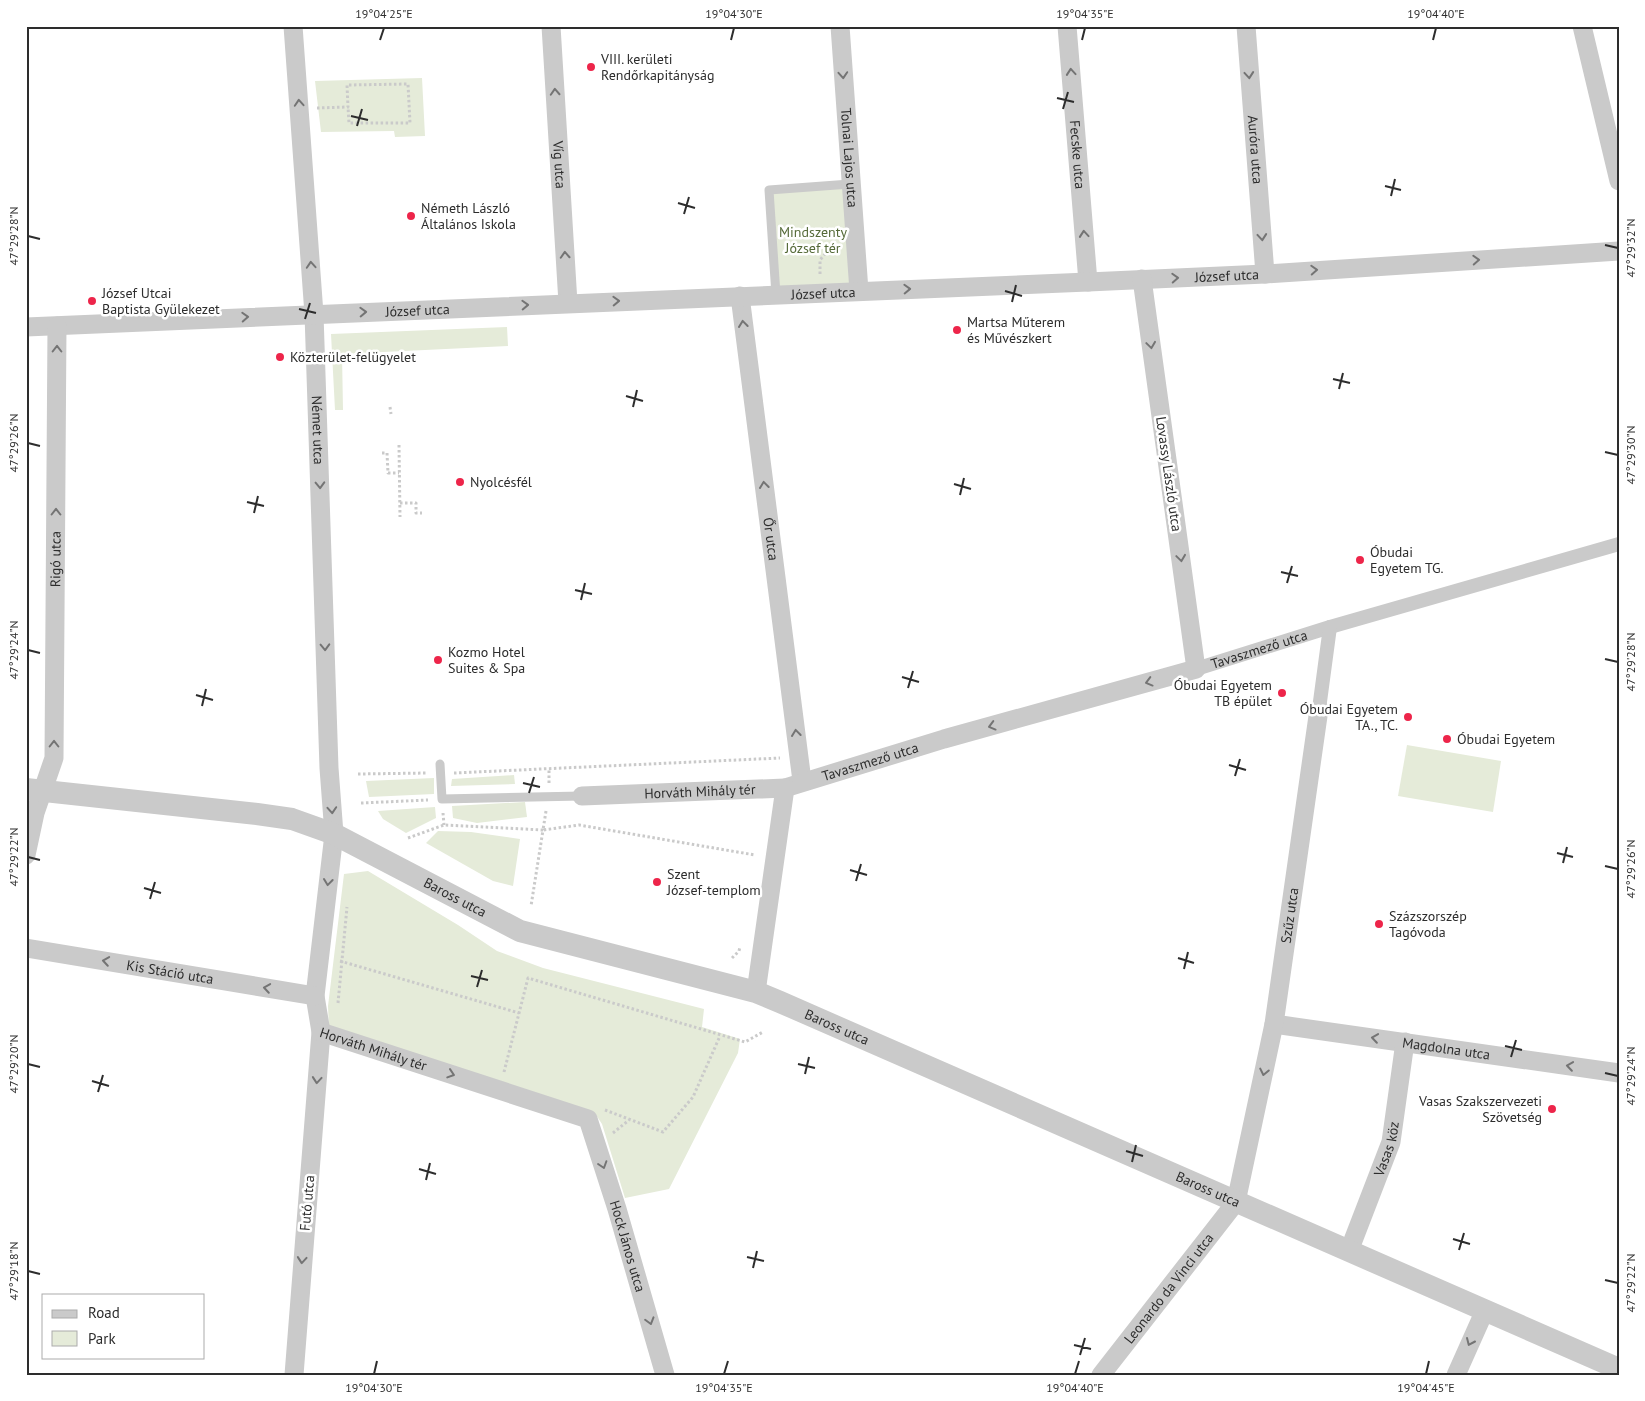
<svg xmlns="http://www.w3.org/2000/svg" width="1645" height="1401" font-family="'PT Sans',sans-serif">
  <rect width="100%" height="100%" fill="#fff"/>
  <g fill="#e5ebd9">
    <path d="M422,78L425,136L395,137L394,131L321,132L315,81Z"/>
    <path d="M850,184L859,291L776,295L769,190Z"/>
    <path d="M507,327L508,346L342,354L343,410H335L331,334Z"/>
    <path d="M1407,745L1501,761L1493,812L1398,796Z"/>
    <path d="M514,775L515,784L451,786L452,779Z"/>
    <path d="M434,778V794L369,797L366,781Z"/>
    <path d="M525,802L527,817L477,823L453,818L452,806Z"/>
    <path d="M435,807L436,818L406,833L383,819L378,811Z"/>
    <path d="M438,831L471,832L520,839L513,886L493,881L426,843Z"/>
    <path d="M368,871L458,925L497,951L543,968L704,1009L702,1027L740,1039L738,1053L669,1189L625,1198L602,1124L596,1115L329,1029L328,1006L344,874Z"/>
  </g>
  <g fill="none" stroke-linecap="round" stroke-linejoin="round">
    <g stroke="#cacaca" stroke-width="3" stroke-dasharray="2.5 2.5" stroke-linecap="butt">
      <path d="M317,108L348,107L347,85L408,84L410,123H349L348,107"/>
      <path d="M820,274V260L833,244V241"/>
      <path d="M390,407L391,414"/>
      <path d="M399,445L400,517"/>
      <path d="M382,453H387L388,473H399"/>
      <path d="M400,503H416V513H422"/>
      <path d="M454,773L780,758"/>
      <path d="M358,774L428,773"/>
      <path d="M549,783V769"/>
      <path d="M361,803L428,800"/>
      <path d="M546,811L543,830L579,825L755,855"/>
      <path d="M443,813L444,825"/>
      <path d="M408,838L444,825L543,830L531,906"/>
      <path d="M732,958L739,951L740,947"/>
      <path d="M340,961L519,1013"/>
      <path d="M338,1003L347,907"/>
      <path d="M504,1072L528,978L745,1042L763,1032"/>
      <path d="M605,1110L663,1132L693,1097L720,1036"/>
      <path d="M613,1133L629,1120"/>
    </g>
    <g stroke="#cacaca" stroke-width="9">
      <path d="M776,295L769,190L850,184"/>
      <path d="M440,764L442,799L582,796"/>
    </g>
    <g stroke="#cacaca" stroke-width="14">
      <path id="s1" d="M1196,669L1330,627L1619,544"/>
      <path d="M1319,709L1330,627"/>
    </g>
    <g stroke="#cacaca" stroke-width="19">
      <path id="s2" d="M293,26L314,314L329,768L334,834L315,996L321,1032L294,1375"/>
      <path id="s3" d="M551,26L568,303"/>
      <path id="s4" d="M840,26L859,291"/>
      <path id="s5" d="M1067,26L1088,282"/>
      <path id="s6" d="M1246,26L1265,274"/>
      <path d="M1582,26L1619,181"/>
      <path id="s7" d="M740,296L802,781"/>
      <path id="s8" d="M26,327L1088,282L1265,274L1619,251"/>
      <path id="s9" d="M785,788L944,739L1196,669L1142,279"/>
      <path id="s10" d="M582,796L785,788L756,992"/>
      <path id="s11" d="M26,855L35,813L54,758L57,326"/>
      <path id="s12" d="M26,948L315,996"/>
      <path id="s13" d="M1274,1024L1619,1073"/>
      <path id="s14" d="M321,1032L588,1119L617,1209L665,1375"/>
      <path id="s15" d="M1349,1251L1391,1142L1405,1042"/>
      <path id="s16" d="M1101,1375L1236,1202L1274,1024L1319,709"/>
      <path d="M1456,1375L1485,1310"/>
    </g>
    <path stroke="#cacaca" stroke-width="22" id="s17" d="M26,789L257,814L292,819L334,834L520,931L756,992L780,1002L1619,1369"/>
  </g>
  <defs><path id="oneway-chevron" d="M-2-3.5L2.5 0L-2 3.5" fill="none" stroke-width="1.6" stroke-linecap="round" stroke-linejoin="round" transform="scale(1.25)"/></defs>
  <g stroke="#747474">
    <use href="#oneway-chevron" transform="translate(1071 72) rotate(-95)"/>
    <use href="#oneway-chevron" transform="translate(843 75) rotate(86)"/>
    <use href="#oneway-chevron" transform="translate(1249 75) rotate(85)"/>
    <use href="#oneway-chevron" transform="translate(555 92) rotate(-93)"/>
    <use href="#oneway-chevron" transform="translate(299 103) rotate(-94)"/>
    <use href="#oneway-chevron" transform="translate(1084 234) rotate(-95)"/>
    <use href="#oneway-chevron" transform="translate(1262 237) rotate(85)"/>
    <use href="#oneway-chevron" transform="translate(565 255) rotate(-93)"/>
    <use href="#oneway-chevron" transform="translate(1476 260) rotate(-3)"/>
    <use href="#oneway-chevron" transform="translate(311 265) rotate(-94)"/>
    <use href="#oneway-chevron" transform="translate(1314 270) rotate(-3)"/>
    <use href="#oneway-chevron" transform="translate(1175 278) rotate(-3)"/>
    <use href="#oneway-chevron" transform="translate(907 289) rotate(-2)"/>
    <use href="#oneway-chevron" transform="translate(616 301) rotate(-2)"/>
    <use href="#oneway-chevron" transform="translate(525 305) rotate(-2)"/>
    <use href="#oneway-chevron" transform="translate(363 312) rotate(-2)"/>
    <use href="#oneway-chevron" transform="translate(245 317) rotate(-3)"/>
    <use href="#oneway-chevron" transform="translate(743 324) rotate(-97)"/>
    <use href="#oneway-chevron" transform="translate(1151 345) rotate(82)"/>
    <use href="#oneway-chevron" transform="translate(57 349) rotate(-90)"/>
    <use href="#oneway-chevron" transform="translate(320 485) rotate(88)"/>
    <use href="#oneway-chevron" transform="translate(764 485) rotate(-97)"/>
    <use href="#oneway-chevron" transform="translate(56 512) rotate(-90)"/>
    <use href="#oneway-chevron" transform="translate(1181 558) rotate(82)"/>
    <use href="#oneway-chevron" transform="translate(325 647) rotate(88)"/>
    <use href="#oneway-chevron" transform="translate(1149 682) rotate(165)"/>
    <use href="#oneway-chevron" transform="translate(992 726) rotate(165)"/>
    <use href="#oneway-chevron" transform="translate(796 733) rotate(-97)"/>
    <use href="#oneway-chevron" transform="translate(54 744) rotate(-90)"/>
    <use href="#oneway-chevron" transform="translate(332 810) rotate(86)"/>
    <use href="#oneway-chevron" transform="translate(328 882) rotate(97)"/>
    <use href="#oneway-chevron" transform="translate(106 961) rotate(-171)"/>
    <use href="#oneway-chevron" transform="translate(267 988) rotate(-171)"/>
    <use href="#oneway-chevron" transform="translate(1375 1038) rotate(-172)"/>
    <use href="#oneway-chevron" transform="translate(1570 1066) rotate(-172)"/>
    <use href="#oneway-chevron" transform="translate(1264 1072) rotate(102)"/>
    <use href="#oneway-chevron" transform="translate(451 1074) rotate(18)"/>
    <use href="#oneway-chevron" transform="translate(317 1080) rotate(95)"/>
    <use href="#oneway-chevron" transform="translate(603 1165) rotate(72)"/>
    <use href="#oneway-chevron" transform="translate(302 1260) rotate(95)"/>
    <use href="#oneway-chevron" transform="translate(650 1321) rotate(74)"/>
    <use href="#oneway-chevron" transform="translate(1470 1342) rotate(114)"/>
  </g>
  <path fill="none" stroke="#2d2d2d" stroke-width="2" d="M380,40L384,28M731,40L734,28M1082,40L1085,28M1433,40L1436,28M1057,98L1074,102M1063,109L1068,92M351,116L368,120M357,126L362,109M1385,186L1401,190M1391,196L1395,179M678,203L695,208M684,214L689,197M28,236L40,239M1605,245L1618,248M1005,291L1022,296M1012,302L1016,285M299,309L316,313M305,319L310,303M1333,379L1350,383M1339,389L1343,373M626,396L643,401M633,407L637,390M28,443L40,446M1605,452L1618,455M954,484L971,489M960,495L964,478M247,502L264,506M254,513L258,496M1281,572L1298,576M1287,583L1292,566M575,590L592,594M581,600L585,583M28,650L40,653M1605,659L1618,662M902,677L919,682M908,688L913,671M196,695L213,700M202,706L206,689M1229,765L1246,770M1235,776L1240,759M523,783L540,787M529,793L534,777M1557,853L1573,857M28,857L40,860M1563,863L1567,847M1605,866L1618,869M850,870L867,875M856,881L861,864M144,888L161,893M150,899L155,882M1178,958L1194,963M1184,969L1188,952M471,976L488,980M477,987L482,970M1505,1046L1522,1050M1511,1057L1516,1040M28,1064L40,1067M798,1064L815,1068M1605,1073L1618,1076M805,1074L809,1057M92,1081L109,1086M98,1092L103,1075M1126,1151L1143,1156M1132,1162L1136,1145M419,1169L436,1174M426,1180L430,1163M1453,1239L1470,1244M1459,1250L1464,1233M747,1257L764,1261M753,1268L757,1251M28,1271L40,1274M1605,1280L1618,1283M1074,1345L1091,1349M1080,1355L1085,1338M374,1374L377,1361M724,1374L728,1361M1075,1374L1079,1361M1426,1374L1429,1361"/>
  <g fill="#ed254a" stroke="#fff" stroke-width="2">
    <circle cx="591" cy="67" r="5"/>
    <circle cx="411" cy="216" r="5"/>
    <circle cx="92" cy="301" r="5"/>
    <circle cx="957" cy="330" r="5"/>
    <circle cx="280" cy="357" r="5"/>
    <circle cx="460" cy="482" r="5"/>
    <circle cx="1360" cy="560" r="5"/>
    <circle cx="438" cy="660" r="5"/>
    <circle cx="1282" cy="693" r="5"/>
    <circle cx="1408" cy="717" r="5"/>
    <circle cx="1447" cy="739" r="5"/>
    <circle cx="657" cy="882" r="5"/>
    <circle cx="1379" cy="924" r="5"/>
    <circle cx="1552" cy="1109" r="5"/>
  </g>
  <g text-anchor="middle" stroke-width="5" stroke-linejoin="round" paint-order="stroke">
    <g font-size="14" fill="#2d2d2d" stroke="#fff" text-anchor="start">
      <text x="601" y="64">VIII. kerületi<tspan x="601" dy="16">Rendőrkapitányság</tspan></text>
      <text x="421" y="213">Németh László<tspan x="421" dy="16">Általános Iskola</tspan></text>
      <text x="102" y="298">József Utcai<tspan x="102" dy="16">Baptista Gyülekezet</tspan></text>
      <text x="967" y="327">Martsa Műterem<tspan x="967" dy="16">és Művészkert</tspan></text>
      <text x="290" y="362">Közterület-felügyelet</text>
      <text x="470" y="487">Nyolcésfél</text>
      <text x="1370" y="557">Óbudai<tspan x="1370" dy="16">Egyetem TG.</tspan></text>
      <text x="448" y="657">Kozmo Hotel<tspan x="448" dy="16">Suites &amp; Spa</tspan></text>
      <text x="1272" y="690" text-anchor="end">Óbudai Egyetem<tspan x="1272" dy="16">TB épület</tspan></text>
      <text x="1398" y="714" text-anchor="end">Óbudai Egyetem<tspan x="1398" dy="16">TA., TC.</tspan></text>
      <text x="1457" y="744">Óbudai Egyetem</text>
      <text x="667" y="879">Szent<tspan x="667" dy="16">József-templom</tspan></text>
      <text x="1389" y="921">Százszorszép<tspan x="1389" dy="16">Tagóvoda</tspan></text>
      <text x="1542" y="1106" text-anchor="end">Vasas Szakszervezeti<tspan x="1542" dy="16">Szövetség</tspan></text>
    </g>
    <g font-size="14" fill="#2d2d2d" stroke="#fff">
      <text dy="5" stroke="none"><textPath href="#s6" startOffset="124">Auróra utca</textPath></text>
      <text dy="5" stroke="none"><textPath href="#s5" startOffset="129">Fecske utca</textPath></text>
      <text dy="5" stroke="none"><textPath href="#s4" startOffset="132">Tolnai Lajos utca</textPath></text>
      <text dy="5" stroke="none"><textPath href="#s3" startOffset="139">Víg utca</textPath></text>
      <text dy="5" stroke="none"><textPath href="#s8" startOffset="1202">József utca</textPath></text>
      <text dy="5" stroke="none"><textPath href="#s8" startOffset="798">József utca</textPath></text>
      <text dy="5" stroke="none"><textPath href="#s8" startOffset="392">József utca</textPath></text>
      <text dy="5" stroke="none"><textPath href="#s2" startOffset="405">Német utca</textPath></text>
      <text transform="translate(1169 474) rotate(82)" y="5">Lovassy László utca</text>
      <text dy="5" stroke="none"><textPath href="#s7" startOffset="245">Őr utca</textPath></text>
      <text dy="5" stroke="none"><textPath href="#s11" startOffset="300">Rigó utca</textPath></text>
      <text dy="5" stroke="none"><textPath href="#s1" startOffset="66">Tavaszmező utca</textPath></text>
      <text dy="5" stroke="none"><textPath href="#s9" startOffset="89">Tavaszmező utca</textPath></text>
      <text dy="5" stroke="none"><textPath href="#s10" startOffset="118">Horváth Mihály tér</textPath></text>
      <text dy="5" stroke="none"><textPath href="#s17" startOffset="449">Baross utca</textPath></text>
      <text dy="5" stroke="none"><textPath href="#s16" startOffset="511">Szűz utca</textPath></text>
      <text dy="5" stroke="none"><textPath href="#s12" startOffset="146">Kis Stáció utca</textPath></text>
      <text dy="5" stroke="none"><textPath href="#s17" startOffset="854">Baross utca</textPath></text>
      <text dy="5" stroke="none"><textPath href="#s14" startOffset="55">Horváth Mihály tér</textPath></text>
      <text dy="5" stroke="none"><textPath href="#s13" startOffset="174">Magdolna utca</textPath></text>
      <text dy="5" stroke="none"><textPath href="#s15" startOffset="109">Vasas köz</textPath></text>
      <text dy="5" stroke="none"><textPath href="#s17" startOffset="1259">Baross utca</textPath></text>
      <text transform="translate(307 1203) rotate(-85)" y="5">Futó utca</text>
      <text dy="5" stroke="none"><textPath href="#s14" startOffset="414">Hock János utca</textPath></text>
      <text dy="5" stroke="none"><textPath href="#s16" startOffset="110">Leonardo da Vinci utca</textPath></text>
    </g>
    <g font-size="14" fill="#556a38" stroke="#fff">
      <text x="813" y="237">Mindszenty<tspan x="813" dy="16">József tér</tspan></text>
    </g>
  </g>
  <rect width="1645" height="1401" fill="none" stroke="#ffffff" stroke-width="55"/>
  <rect x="42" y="1294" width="162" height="65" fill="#ffffff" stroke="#ababab"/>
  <rect x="52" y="1310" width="25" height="8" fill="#cacaca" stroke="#ababab"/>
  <text x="88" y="1318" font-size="15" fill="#2d2d2d">Road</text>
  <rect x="52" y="1331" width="25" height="15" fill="#e5ebd9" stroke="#ababab"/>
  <text x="88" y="1344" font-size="15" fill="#2d2d2d">Park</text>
  <rect x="28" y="28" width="1590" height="1346" fill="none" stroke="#2d2d2d" stroke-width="2"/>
  <g font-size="12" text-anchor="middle" fill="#2d2d2d">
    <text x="384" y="18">19°04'25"E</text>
    <text x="734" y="18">19°04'30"E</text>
    <text x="1085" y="18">19°04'35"E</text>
    <text x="1436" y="18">19°04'40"E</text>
    <text transform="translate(14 236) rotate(-90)" y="4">47°29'28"N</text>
    <text transform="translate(1631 248) rotate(-90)" y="4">47°29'32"N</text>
    <text transform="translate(14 443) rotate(-90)" y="4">47°29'26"N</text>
    <text transform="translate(1631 455) rotate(-90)" y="4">47°29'30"N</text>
    <text transform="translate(14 650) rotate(-90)" y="4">47°29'24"N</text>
    <text transform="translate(1631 662) rotate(-90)" y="4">47°29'28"N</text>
    <text transform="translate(14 857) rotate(-90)" y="4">47°29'22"N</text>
    <text transform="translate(1631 869) rotate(-90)" y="4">47°29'26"N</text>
    <text transform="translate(14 1064) rotate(-90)" y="4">47°29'20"N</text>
    <text transform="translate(1631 1076) rotate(-90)" y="4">47°29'24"N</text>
    <text transform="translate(14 1271) rotate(-90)" y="4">47°29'18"N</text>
    <text transform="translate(1631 1283) rotate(-90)" y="4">47°29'22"N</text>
    <text x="374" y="1392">19°04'30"E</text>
    <text x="724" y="1392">19°04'35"E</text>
    <text x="1075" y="1392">19°04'40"E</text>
    <text x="1426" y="1392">19°04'45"E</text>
  </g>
</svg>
